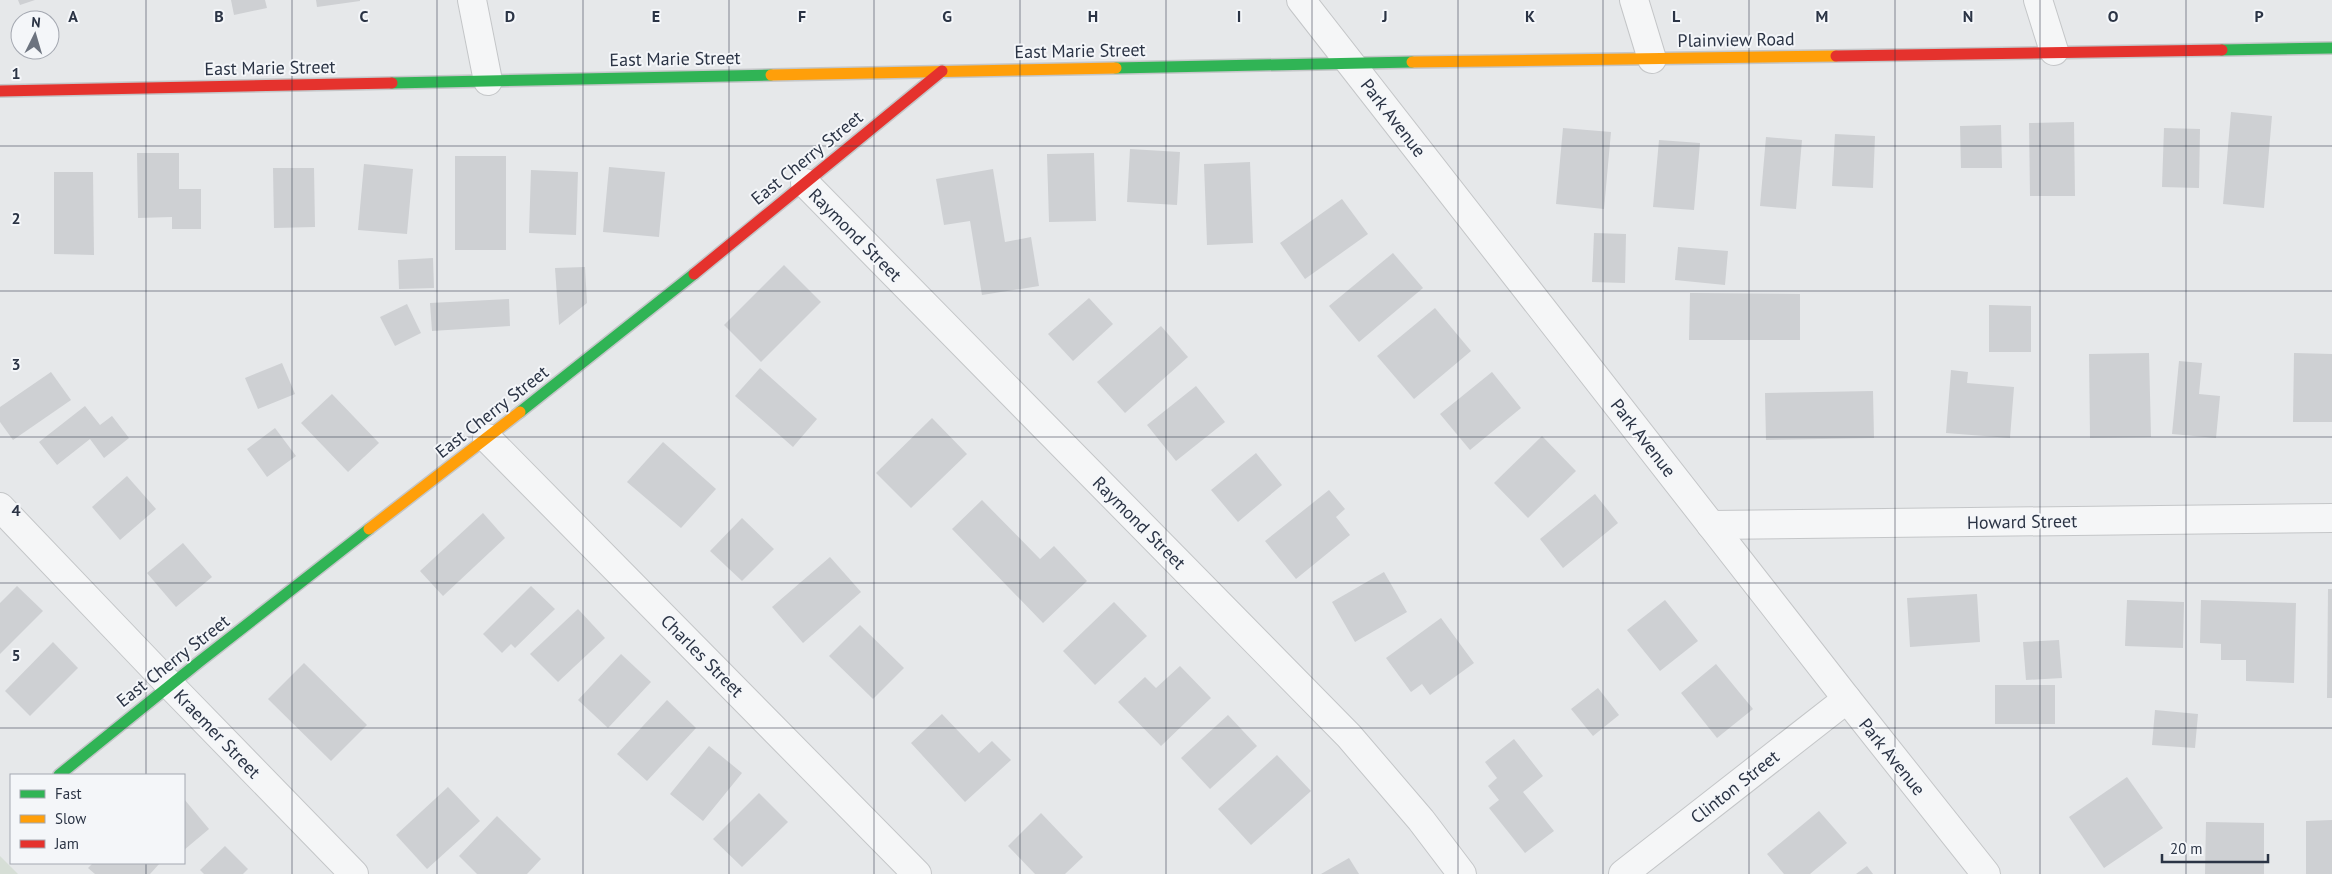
<svg xmlns="http://www.w3.org/2000/svg" width="2332" height="874" font-family="'PT Sans',sans-serif">
  <rect width="100%" height="100%" fill="#e6e8ea"/>
  <path fill="#d6ded6" d="M0,856L18,874H0Z"/>
  <g fill="#ced0d3">
    <path d="M18,0H35L20,5Z"/>
    <path d="M231,0H265L267,8L234,15Z"/>
    <path d="M316,0H360V1L317,7Z"/>
    <path d="M2231,112L2272,116L2264,208L2223,204Z"/>
    <path d="M2074,122L2075,196H2030L2029,123Z"/>
    <path d="M2001,125L2002,168H1961L1960,126Z"/>
    <path d="M1563,128L1611,132L1604,209L1556,204Z"/>
    <path d="M2164,128L2200,129L2199,188L2162,187Z"/>
    <path d="M1835,134L1875,136L1873,188L1832,186Z"/>
    <path d="M1766,137L1802,140L1796,209L1760,206Z"/>
    <path d="M1659,140L1700,143L1694,210L1653,207Z"/>
    <path d="M1130,149L1180,152L1177,205L1127,202Z"/>
    <path d="M137,153H179V189H201V229H172V217L138,218Z"/>
    <path d="M1094,153L1096,221L1049,222L1047,154Z"/>
    <rect x="455" y="156" width="51" height="94"/>
    <path d="M1250,162L1253,243L1207,245L1204,164Z"/>
    <path d="M364,164L413,169L407,234L358,230Z"/>
    <path d="M609,167L665,172L659,237L603,232Z"/>
    <path d="M273,168H314L315,227L274,228Z"/>
    <path d="M993,169L1005,242L1031,237L1039,286L982,295L970,221L944,225L936,179Z"/>
    <path d="M531,170L578,172L576,235L529,233Z"/>
    <path d="M54,172H93L94,255L54,254Z"/>
    <path d="M1342,199L1368,234L1305,279L1280,243Z"/>
    <path d="M1594,233L1626,234L1625,283L1592,282Z"/>
    <path d="M1678,247L1728,251L1725,285L1675,280Z"/>
    <path d="M1393,253L1423,288L1359,342L1329,306Z"/>
    <path d="M433,258L434,288L399,289L398,260Z"/>
    <path d="M784,265L821,302L761,362L724,325Z"/>
    <path d="M585,267L587,303L559,325L555,268Z"/>
    <path d="M1690,293L1800,294V340H1689Z"/>
    <path d="M1089,298L1113,324L1073,361L1048,334Z"/>
    <path d="M509,299L510,326L432,331L430,303Z"/>
    <path d="M407,304L421,333L395,346L380,317Z"/>
    <path d="M1989,305L2031,306V352H1989Z"/>
    <path d="M1435,308L1471,351L1414,399L1377,356Z"/>
    <path d="M1161,326L1188,357L1125,413L1097,382Z"/>
    <path d="M2149,353L2151,437L2090,438L2089,354Z"/>
    <path d="M2294,353L2332,354V422H2293Z"/>
    <path d="M2179,361L2202,363L2199,394L2220,396L2216,438L2172,434Z"/>
    <path d="M282,363L295,394L258,409L245,378Z"/>
    <path d="M760,368L817,419L793,447L735,396Z"/>
    <path d="M1951,370L1968,372L1967,383L2014,387L2010,438L1946,433Z"/>
    <path d="M51,372L71,400L13,440L0,422V407Z"/>
    <path d="M1492,372L1521,408L1470,450L1440,414Z"/>
    <path d="M1196,386L1225,422L1176,461L1147,425Z"/>
    <path d="M1873,391L1874,438L1766,440L1765,393Z"/>
    <path d="M332,394L379,443L348,472L301,423Z"/>
    <path d="M85,406L100,425L112,416L129,438L104,458L90,439L57,465L39,442Z"/>
    <path d="M932,418L967,454L911,508L876,473Z"/>
    <path d="M275,428L296,456L267,477L247,449Z"/>
    <path d="M1542,436L1576,471L1528,518L1494,483Z"/>
    <path d="M663,442L716,489L681,528L627,482Z"/>
    <path d="M1256,453L1282,485L1238,522L1211,490Z"/>
    <path d="M127,476L156,509L120,540L92,507Z"/>
    <path d="M1329,490L1345,509L1336,517L1350,535L1296,579L1265,541Z"/>
    <path d="M1595,494L1618,523L1563,568L1540,539Z"/>
    <path d="M982,500L1040,559L1054,546L1087,581L1043,623L952,529Z"/>
    <path d="M483,513L505,538L443,596L420,571Z"/>
    <path d="M742,518L774,549L742,581L710,551Z"/>
    <path d="M183,543L212,577L176,607L147,573Z"/>
    <path d="M830,557L861,592L803,643L772,607Z"/>
    <path d="M1384,572L1407,612L1355,642L1332,602Z"/>
    <path d="M17,586L43,611L0,654V603Z"/>
    <path d="M531,586L555,609L515,648L511,644L502,653L483,634Z"/>
    <path d="M2328,589H2332V698H2327Z"/>
    <path d="M1977,594L1980,642L1910,647L1907,598Z"/>
    <path d="M1665,600L1698,641L1660,671L1627,630Z"/>
    <path d="M2127,600L2184,602L2183,648L2125,646Z"/>
    <path d="M2201,600L2296,603L2294,683L2246,681V660H2221V644L2200,643Z"/>
    <path d="M1114,602L1147,636L1095,685L1063,651Z"/>
    <path d="M578,609L605,638L558,682L530,654Z"/>
    <path d="M1441,618L1474,663L1430,695L1422,684L1411,692L1386,658Z"/>
    <path d="M860,625L904,668L873,699L829,656Z"/>
    <path d="M2059,640L2062,678L2026,680L2023,642Z"/>
    <path d="M53,642L78,668L30,716L5,691Z"/>
    <path d="M621,654L651,682L608,728L578,700Z"/>
    <path d="M304,663L367,725L331,761L268,699Z"/>
    <path d="M1716,664L1753,709L1717,738L1681,693Z"/>
    <path d="M1180,666L1211,698L1161,746L1118,702L1145,677L1156,688Z"/>
    <rect x="1995" y="685" width="60" height="39"/>
    <path d="M1598,688L1619,715L1593,736L1571,709Z"/>
    <path d="M667,700L696,728L647,781L617,754Z"/>
    <path d="M2155,710L2198,714L2195,748L2152,745Z"/>
    <path d="M942,714L979,753L992,741L1011,760L965,802L911,743Z"/>
    <path d="M1228,715L1257,746L1210,789L1181,758Z"/>
    <path d="M1514,739L1543,776L1523,792L1554,831L1525,853L1489,808L1499,800L1488,786L1497,778L1485,762Z"/>
    <path d="M709,746L742,773L703,821L670,794Z"/>
    <path d="M1277,755L1311,791L1251,845L1218,809Z"/>
    <path d="M2127,777L2163,828L2104,868L2069,817Z"/>
    <path d="M448,787L480,821L427,869L396,835Z"/>
    <path d="M759,793L788,822L742,867L713,839Z"/>
    <path d="M184,799L209,829L184,850Z"/>
    <path d="M1819,811L1847,843L1810,874H1784L1767,854Z"/>
    <path d="M1041,813L1083,857L1065,874H1035L1008,846Z"/>
    <path d="M497,816L541,859L527,874H477L459,856Z"/>
    <path d="M2332,820V874H2306V821Z"/>
    <path d="M2206,822L2264,823V874H2205Z"/>
    <path d="M225,846L248,869L243,874H204L200,870Z"/>
    <path d="M1349,858L1359,874H1321Z"/>
    <path d="M93,863H160L150,874H95L88,868Z"/>
    <path d="M1867,866L1873,874H1856Z"/>
  </g>
  <g fill="none" stroke-linecap="round" stroke-linejoin="round">
    <defs>
      <g id="street">
        <path d="M472,0L488,81"/>
        <path d="M1301,0L1847,699L1986,874"/>
        <path d="M1634,0L1652,59"/>
        <path d="M2038,0L2054,51"/>
        <path d="M805,183L1349,736L1421,820L1462,874"/>
        <path d="M487,438L917,874"/>
        <path d="M0,507L170,685L354,874"/>
        <path d="M1711,525L2332,518"/>
        <path d="M1623,874L1847,699"/>
      </g>
      <g id="fast">
        <path d="M2222,50L2332,48"/>
        <path d="M1116,68L1412,62"/>
        <path d="M392,83L771,75"/>
        <path d="M520,412L694,274"/>
        <path d="M59,775L199,662L369,529"/>
      </g>
      <g id="slow">
        <path d="M1412,62L1836,56"/>
        <path d="M771,75L1116,68"/>
        <path d="M369,529L520,412"/>
      </g>
      <g id="jam">
        <path d="M1836,56L2222,50"/>
        <path d="M0,91L392,83"/>
        <path d="M694,274L942,71"/>
      </g>
    </defs>
    <use href="#street" stroke="#c4c6c8" stroke-width="30"/>
    <use href="#fast" stroke="#c4c6c8" stroke-width="14"/>
    <use href="#slow" stroke="#c4c6c8" stroke-width="14"/>
    <use href="#jam" stroke="#c4c6c8" stroke-width="14"/>
    <use href="#street" stroke="#f5f6f7" stroke-width="28"/>
    <use href="#fast" stroke="#30b455" stroke-width="11"/>
    <use href="#slow" stroke="#ff9f0a" stroke-width="11"/>
    <use href="#jam" stroke="#e5322d" stroke-width="11"/>
  </g>
  <path fill="none" stroke="#2b3445" stroke-width="1" stroke-opacity="0.55" d="M146,0V775M292,0V874M437,0V874M583,0V874M729,0V874M874,0V874M1020,0V874M1166,0V874M1312,0V874M1458,0V874M1603,0V874M1749,0V874M1895,0V874M2040,0V874M2186,0V874M0,146H2332M0,291H2332M0,437H2332M0,583H2332M0,728H2332M146,863V874"/>
  <g text-anchor="middle" stroke-width="4" stroke-linejoin="round" paint-order="stroke">
    <g font-size="18" fill="#2b3445" stroke="#f4f6f9">
      <text transform="translate(1736 40) rotate(-1)" y="6">Plainview Road</text>
      <text transform="translate(1080 51) rotate(-1)" y="6">East Marie Street</text>
      <text transform="translate(675 59) rotate(-1)" y="6">East Marie Street</text>
      <text transform="translate(270 68) rotate(-1)" y="6">East Marie Street</text>
      <text transform="translate(1393 118) rotate(52)" y="6">Park Avenue</text>
      <text transform="translate(807 158) rotate(-39)" y="6">East Cherry Street</text>
      <text transform="translate(855 235) rotate(45)" y="6">Raymond Street</text>
      <text transform="translate(492 412) rotate(-38)" y="6">East Cherry Street</text>
      <text transform="translate(1643 438) rotate(52)" y="6">Park Avenue</text>
      <text transform="translate(2022 522) rotate(-1)" y="6">Howard Street</text>
      <text transform="translate(1139 523) rotate(45)" y="6">Raymond Street</text>
      <text transform="translate(702 656) rotate(45)" y="6">Charles Street</text>
      <text transform="translate(173 661) rotate(-38)" y="6">East Cherry Street</text>
      <text transform="translate(217 734) rotate(46)" y="6">Kraemer Street</text>
      <text transform="translate(1892 757) rotate(51)" y="6">Park Avenue</text>
      <text transform="translate(1735 787) rotate(-38)" y="6">Clinton Street</text>
    </g>
  </g>
  <g font-size="16" text-anchor="middle" font-weight="bold" fill="#2b3445" stroke="#f4f6f9" stroke-width="4" stroke-linejoin="round" paint-order="stroke">
    <text x="73" y="22">A</text>
    <text x="219" y="22">B</text>
    <text x="364" y="22">C</text>
    <text x="510" y="22">D</text>
    <text x="656" y="22">E</text>
    <text x="802" y="22">F</text>
    <text x="947" y="22">G</text>
    <text x="1093" y="22">H</text>
    <text x="1239" y="22">I</text>
    <text x="1385" y="22">J</text>
    <text x="1530" y="22">K</text>
    <text x="1676" y="22">L</text>
    <text x="1822" y="22">M</text>
    <text x="1968" y="22">N</text>
    <text x="2113" y="22">O</text>
    <text x="2259" y="22">P</text>
    <text x="16" y="79">1</text>
    <text x="16" y="224">2</text>
    <text x="16" y="370">3</text>
    <text x="16" y="516">4</text>
    <text x="16" y="661">5</text>
  </g>
  <rect x="10" y="774" width="175" height="90" fill="#f4f6f9" stroke="#a4a8b1"/>
  <rect x="20" y="790" width="25" height="8" fill="#30b455" stroke="#a4a8b1"/>
  <text x="55" y="799" font-size="15" fill="#2b3445">Fast</text>
  <rect x="20" y="815" width="25" height="8" fill="#ff9f0a" stroke="#a4a8b1"/>
  <text x="55" y="824" font-size="15" fill="#2b3445">Slow</text>
  <rect x="20" y="840" width="25" height="8" fill="#e5322d" stroke="#a4a8b1"/>
  <text x="55" y="849" font-size="15" fill="#2b3445">Jam</text>
  <g transform="translate(35 35) rotate(5)"><circle r="24" fill="#f4f6f9" stroke="#a4a8b1"/>
  <path d="M0-4L9 19L0 12L-9 19Z" fill="#6c737f"/>
  <text y="-8" font-size="14" font-weight="bold" text-anchor="middle" fill="#2b3445">N</text>
  </g>
  <path d="M2162 854v8h106v-8" fill="none" stroke="#2b3445" stroke-width="2.5"/>
  <text x="2170" y="854" font-size="15" fill="#2b3445" stroke="#f4f6f9" stroke-width="4" paint-order="stroke">20 m</text>
</svg>
